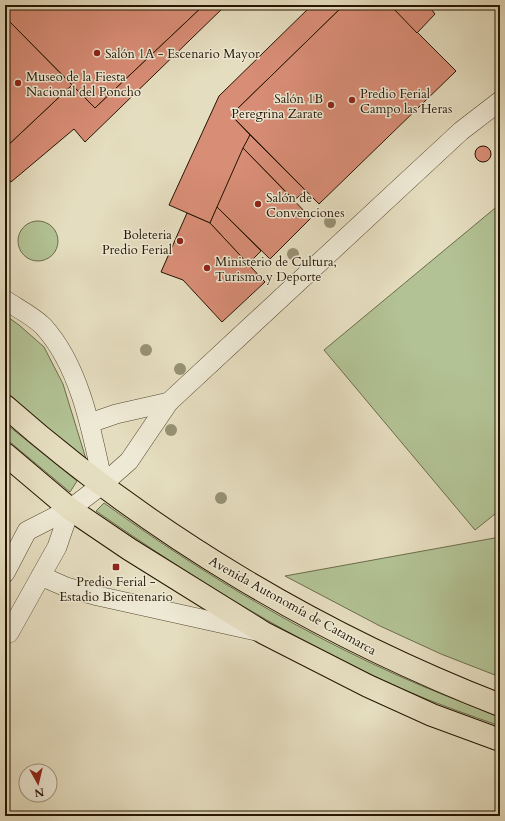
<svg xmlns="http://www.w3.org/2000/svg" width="505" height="821" font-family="Cardo,serif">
  <rect width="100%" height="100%" fill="#e5ddbf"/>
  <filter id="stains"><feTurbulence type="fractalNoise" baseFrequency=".005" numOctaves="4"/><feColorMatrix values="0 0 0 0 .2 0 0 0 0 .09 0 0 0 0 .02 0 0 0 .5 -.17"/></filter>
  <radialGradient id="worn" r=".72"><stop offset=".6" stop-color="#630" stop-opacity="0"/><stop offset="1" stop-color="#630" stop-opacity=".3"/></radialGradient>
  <g fill="#b2c294" stroke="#6c6c4a">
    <path d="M500,204V510L475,530L324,350Z"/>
    <circle cx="38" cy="241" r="20"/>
    <path d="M5,315L19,325L44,347L63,384L86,459L28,412L5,390Z"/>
    <path d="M5,423L77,481L70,492L5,438Z"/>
    <path d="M104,503C225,590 358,667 500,716V726C469,715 437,704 407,691C297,643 194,579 96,511Z"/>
    <path d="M500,537V677L441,654L380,626L285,576Z"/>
  </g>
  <g fill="#d88d76" stroke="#251501">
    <path d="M5,5H204L95,108L5,17Z"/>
    <path d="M204,5H226L85,142L74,129L11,182L5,175V148L72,85L95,108Z"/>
    <path d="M312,5H344L231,115L250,135L210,223L169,205L219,96Z"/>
    <path d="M344,5H390L456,71L319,204L231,115Z"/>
    <path d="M390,5H428L435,14L417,33Z"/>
    <path d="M9,21L72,85L5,148V25Z"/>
    <path d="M500,31V43L497,36Z"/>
    <path d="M250,135L306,191L294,200L243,148Z"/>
    <circle cx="483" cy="154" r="8"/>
    <path d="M243,148L311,218L270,259L217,207Z"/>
    <path d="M217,207L261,251L248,264L210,223Z"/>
    <path d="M187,213L210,223L265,282L222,322L183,280L161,272Z"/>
  </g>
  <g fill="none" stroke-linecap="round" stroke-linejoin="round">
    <defs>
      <g id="minor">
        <path d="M5,300C17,308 33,316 43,326C80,366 92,432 103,484"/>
        <path d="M90,423L116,414L169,402"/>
        <path d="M5,573L27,531L70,509L103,484L129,461L169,402L461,131L500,101"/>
        <path d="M41,576L66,587L98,596L256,631"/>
        <path d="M9,633L57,547L70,509"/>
      </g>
      <g id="major">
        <path d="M5,406C150,534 320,635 500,705"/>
        <path d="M5,454L70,509L129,549L264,633L368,686L432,715L500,740"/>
      </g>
    </defs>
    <use href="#minor" stroke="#554730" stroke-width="20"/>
    <use href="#major" stroke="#251501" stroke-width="24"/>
    <use href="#minor" stroke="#eee9d5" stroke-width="19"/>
    <use href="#major" stroke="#e5ddbf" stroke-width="22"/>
  </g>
  <g fill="#969173">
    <circle cx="330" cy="222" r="6"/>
    <circle cx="293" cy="254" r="6"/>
    <circle cx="146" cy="350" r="6"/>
    <circle cx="180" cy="369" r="6"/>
    <circle cx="171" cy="430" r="6"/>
    <circle cx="221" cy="498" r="6"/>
  </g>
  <g fill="#8f2418" stroke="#eee9d5" stroke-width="1.5">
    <circle cx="97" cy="53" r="4"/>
    <circle cx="18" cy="83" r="4"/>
    <circle cx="352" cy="100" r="4"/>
    <circle cx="331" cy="105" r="4"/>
    <circle cx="258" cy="204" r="4"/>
    <circle cx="180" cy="241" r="4"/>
    <circle cx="207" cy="268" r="4"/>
    <rect x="112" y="563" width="8" height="8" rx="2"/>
  </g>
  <g text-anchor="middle" stroke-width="3" stroke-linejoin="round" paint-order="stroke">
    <g font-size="13" fill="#251501" stroke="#eee9d5" text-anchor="start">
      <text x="105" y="58">Salón 1A - Escenario Mayor</text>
      <text x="26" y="81">Museo de la Fiesta<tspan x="26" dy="15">Nacional del Poncho</tspan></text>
      <text x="360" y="98">Predio Ferial<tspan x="360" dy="15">Campo las Heras</tspan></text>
      <text x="323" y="103" text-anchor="end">Salón 1B<tspan x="323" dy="15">Peregrina Zarate</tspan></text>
      <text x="266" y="202">Salón de<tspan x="266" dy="15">Convenciones</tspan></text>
      <text x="172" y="239" text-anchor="end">Boleteria<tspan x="172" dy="15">Predio Ferial</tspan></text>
      <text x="215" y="266">Ministerio de Cultura,<tspan x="215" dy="15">Turismo y Deporte</tspan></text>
      <text x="116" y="586" text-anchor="middle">Predio Ferial -<tspan x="116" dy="15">Estadio Bicentenario</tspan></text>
    </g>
    <g font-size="13" fill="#251501" stroke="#eee9d5">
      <text transform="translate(293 605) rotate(29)" y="5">Avenida Autonomía de Catamarca</text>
    </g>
  </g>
  <rect width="505" height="821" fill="none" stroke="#e5ddbf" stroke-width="20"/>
  <rect x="6" y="6" width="493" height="809" fill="none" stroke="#251501" stroke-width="2"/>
  <rect x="10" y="10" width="485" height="801" fill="none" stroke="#251501"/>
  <g transform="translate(38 783) rotate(172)"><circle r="19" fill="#eee9d5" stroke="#9e9480"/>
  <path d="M0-3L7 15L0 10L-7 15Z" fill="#8f2418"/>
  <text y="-6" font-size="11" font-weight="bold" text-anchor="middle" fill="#251501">N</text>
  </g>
  <rect width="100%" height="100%" filter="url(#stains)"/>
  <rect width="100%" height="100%" fill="url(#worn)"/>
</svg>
